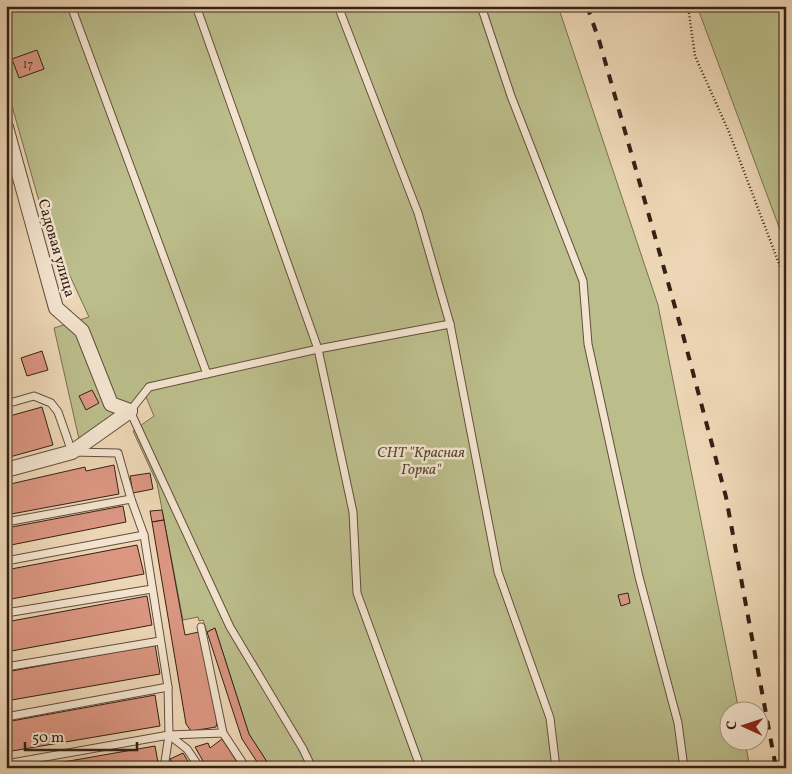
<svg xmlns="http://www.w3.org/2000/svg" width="792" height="774" font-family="Vollkorn,serif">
  <rect width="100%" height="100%" fill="#edd6b5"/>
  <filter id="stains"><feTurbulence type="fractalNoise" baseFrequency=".004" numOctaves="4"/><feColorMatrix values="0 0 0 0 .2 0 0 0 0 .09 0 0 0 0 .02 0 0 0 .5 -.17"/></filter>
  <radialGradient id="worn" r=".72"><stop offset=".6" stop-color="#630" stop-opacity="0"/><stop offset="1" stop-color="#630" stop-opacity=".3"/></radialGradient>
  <g fill="#bbbd8b" stroke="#786f50">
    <path d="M6,6H558L658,305L739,711L730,712V742H745L750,768H271L249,734L215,628L207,632L203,620L199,621L198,617L183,620L157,483L133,431L154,416L146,397L79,439L54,328L89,317L45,222L6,85Z"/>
    <path d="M697,6H786V246Z"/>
  </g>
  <g fill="#da9681" stroke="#352115">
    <path d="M37,50L44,69L19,78L12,59Z"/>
    <path d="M42,351L48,370L27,376L21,358Z"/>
    <path d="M92,390L99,403L86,410L79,396Z"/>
    <path d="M42,407L53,445L6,458V417Z"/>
    <path d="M114,465L119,494L6,515V485L85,467L86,471Z"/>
    <path d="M150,473L153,489L133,493L130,476Z"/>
    <path d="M123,506L126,522L6,546V528Z"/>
    <path d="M162,510L164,520L152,522L150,511Z"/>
    <path d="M164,520L185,635L199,632L217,722L216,727L191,731L186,724L152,522Z"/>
    <path d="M137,545L144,574L6,600V570Z"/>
    <path d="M628,593L630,603L621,606L618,595Z"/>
    <path d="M147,596L152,625L6,652V622Z"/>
    <path d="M215,628L249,734L271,768H261L242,739L207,632Z"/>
    <path d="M155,645L160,674L6,701V672Z"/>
    <path d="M155,695L160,726L6,752V722Z"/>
    <path d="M222,739L241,768H207L195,747L208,743L210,748Z"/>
    <path d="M155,746L159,768H29Z"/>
    <path d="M183,753L192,768H174L170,759Z"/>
  </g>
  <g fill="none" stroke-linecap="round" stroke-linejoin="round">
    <defs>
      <g id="lane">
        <path d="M71,6L207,374"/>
        <path d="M196,6L318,349L353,512L357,593L420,766"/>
        <path d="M338,6L418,213L450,324L498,572L550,718L556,768"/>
        <path d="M481,6L511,96L583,281L588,344L639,577L678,723L684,768"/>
        <path d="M6,404L34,396L51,403L58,412L72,452L118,453L131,499L144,535L168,687L169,735L187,749L200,768"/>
        <path d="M6,522L131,499"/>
        <path d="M6,561L144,535"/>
        <path d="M6,613L152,589"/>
        <path d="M201,627L223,733"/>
        <path d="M6,667L160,641"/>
        <path d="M6,717L168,687"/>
        <path d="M6,764L169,735L223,733L246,768"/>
        <path d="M164,768L169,735"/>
        <path d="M312,768L303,749L230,627L130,411L149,387L318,349L450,324"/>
      </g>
      <g id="street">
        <path d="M6,127L56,308L82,331L111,404L130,411"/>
        <path d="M6,470L72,452L130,411"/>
      </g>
    </defs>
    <use href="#lane" stroke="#634e3d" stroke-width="9"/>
    <use href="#street" stroke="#634e3d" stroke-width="16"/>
    <path stroke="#352115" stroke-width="2.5" stroke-dasharray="1 2.5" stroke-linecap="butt" d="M688,6L695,56L729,132L786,282"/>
    <use href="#lane" stroke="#f3e4cf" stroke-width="7"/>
    <use href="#street" stroke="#f3e4cf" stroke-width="14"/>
    <path stroke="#352115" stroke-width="4" stroke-dasharray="9 9" stroke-linecap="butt" d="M587,6L599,40L683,335L726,497L776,768"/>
  </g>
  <g text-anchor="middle" stroke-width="5" stroke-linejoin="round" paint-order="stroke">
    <g font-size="12" fill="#5e3e30">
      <text x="28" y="68">17</text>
    </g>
    <g font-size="15" fill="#352115" stroke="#f3e4cf">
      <text transform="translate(57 248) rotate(74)" y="5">Садовая улица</text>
    </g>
    <g font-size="15" font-style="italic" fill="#564832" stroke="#f3e4cf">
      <text x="421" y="457">СНТ "Красная<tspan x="421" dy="17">Горка"</tspan></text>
    </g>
  </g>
  <rect width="792" height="774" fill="none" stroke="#edd6b5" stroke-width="25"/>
  <rect x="8" y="8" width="777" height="759" fill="none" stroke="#352115" stroke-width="2.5"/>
  <rect x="12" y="12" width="767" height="749" fill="none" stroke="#352115"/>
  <g transform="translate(744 726) rotate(273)"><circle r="24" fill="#f3e4cf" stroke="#a79685"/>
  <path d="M0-4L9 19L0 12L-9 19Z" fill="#8f2418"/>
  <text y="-8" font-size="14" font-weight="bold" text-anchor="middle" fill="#352115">С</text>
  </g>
  <path d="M25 742v8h112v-8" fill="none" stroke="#352115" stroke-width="2.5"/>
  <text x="32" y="742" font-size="15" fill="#352115" stroke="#f3e4cf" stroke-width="4" paint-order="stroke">50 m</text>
  <rect width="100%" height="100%" filter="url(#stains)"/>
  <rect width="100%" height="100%" fill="url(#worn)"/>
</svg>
